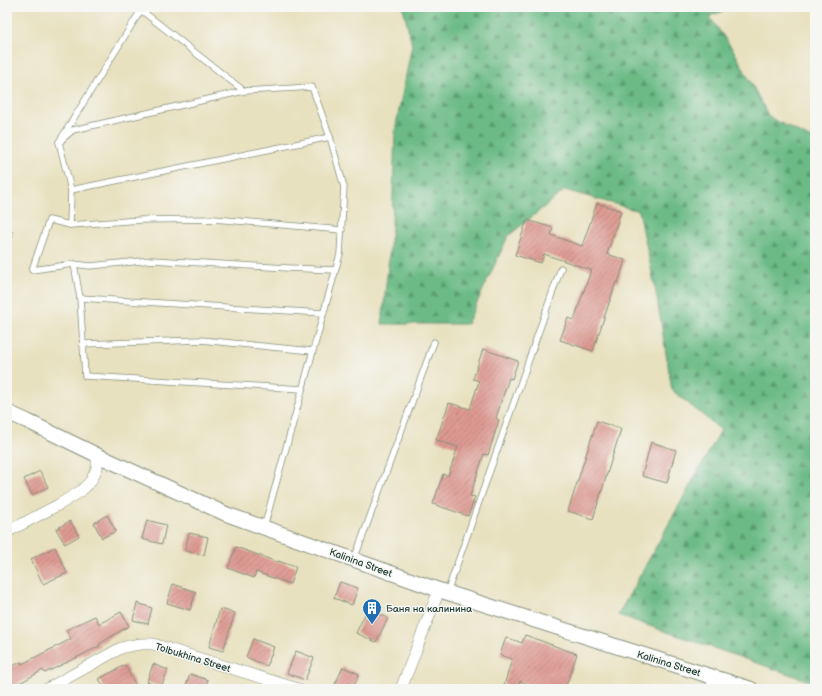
<svg xmlns="http://www.w3.org/2000/svg" width="822" height="696" font-family="'Balsamiq Sans',sans-serif">
  <defs>
    <pattern id="forest-firs" width="22" height="20" patternUnits="userSpaceOnUse"><rect width="22" height="20" fill="#6cbb86"/><path d="M5 1l3.5 6h-7zM16 11l3.5 6h-7z" fill="#58996e"/></pattern>
    <pattern id="building-hatch" width="6" height="6" patternUnits="userSpaceOnUse"><rect width="6" height="6" fill="#de9a92"/><path d="M-1 1l2-2M0 6l6-6M5 7l2-2" fill="none" stroke="#b37f78"/></pattern>
  </defs>
  <rect width="100%" height="100%" fill="#f6f6f2"/>
  <filter id="ink" filterUnits="userSpaceOnUse"><feTurbulence type="fractalNoise" baseFrequency=".025" numOctaves="2"/><feDisplacementMap in="SourceGraphic" scale="8" xChannelSelector="R" yChannelSelector="G"/><feConvolveMatrix kernelMatrix="1 2 1 2 8 2 1 2 1" color-interpolation-filters="sRGB"/></filter>
  <filter id="wash" filterUnits="userSpaceOnUse"><feTurbulence type="fractalNoise" baseFrequency=".012" numOctaves="4" result="noise"/><feDisplacementMap in="SourceGraphic" scale="16" xChannelSelector="R" yChannelSelector="G"/><feGaussianBlur stdDeviation="0.9" result="paint"/><feColorMatrix in="noise" values="0 0 0 0 0 0 0 0 0 0 0 0 0 0 0 0 0 1.4 0 .05"/><feComposite in="paint" operator="in"/></filter>
  <g filter="url(#wash)">
    <rect width="100%" height="100%" fill="#e8e1bf"/>
    <path fill="url(#forest-firs)" stroke="#467c5d" d="M403,7H736L709,16L734,51L769,117L815,141V683L618,615L721,430L672,390L656,292L639,211L565,190L508,236L467,324H382L392,227L395,130L412,45Z"/>
    <g id="blocks">
      <g fill="url(#building-hatch)">
        <path d="M597,203L621,211L607,254L625,260L618,283L616,282L593,351L560,340L568,318L574,320L591,270L544,254L541,263L515,255L527,220L553,228L551,235L582,246Z"/>
        <path d="M483,349L518,361L512,379L509,378L496,418L499,420L488,455L484,454L470,496L475,497L468,516L433,504L443,474L448,476L458,447L436,440L449,403L470,409L479,381L473,379Z"/>
        <path d="M597,421L621,429L593,519L568,511Z"/>
        <path d="M651,442L676,450L667,483L642,476Z"/>
        <path d="M40,471L48,487L32,495L24,479Z"/>
        <path d="M107,515L116,531L102,538L94,523Z"/>
        <path d="M147,520L166,525L162,544L142,539Z"/>
        <path d="M70,521L79,536L65,544L56,529Z"/>
        <path d="M189,533L208,537L204,555L185,551Z"/>
        <path d="M55,547L67,573L43,584L31,559Z"/>
        <path d="M236,547L277,562L278,561L296,567L290,584L256,572L254,578L228,568Z"/>
        <path d="M340,582L358,588L352,605L334,598Z"/>
        <path d="M173,584L196,592L190,610L167,603Z"/>
        <path d="M137,603L152,608L148,624L133,620Z"/>
        <path d="M368,608L388,618L376,642L356,633Z"/>
        <path d="M220,609L235,613L223,651L209,647Z"/>
        <path d="M121,612L129,626L99,644L100,646L45,673L43,670L9,689H7V669L21,662L22,664L71,639L66,630L95,616L99,624Z"/>
        <path d="M525,635L577,654L565,689H541L520,681L518,689H503L512,659L500,655L506,637L522,643Z"/>
        <path d="M253,639L274,647L267,666L246,657Z"/>
        <path d="M296,651L314,658L305,680L287,673Z"/>
        <path d="M153,664L168,670L161,687L147,682Z"/>
        <path d="M125,665L136,686L129,689H105L99,679Z"/>
        <path d="M343,667L359,674L353,689H333Z"/>
        <path d="M190,674L208,680L205,689H185Z"/>
      </g>
    </g>
  </g>
  <g filter="url(#ink)">
    <use href="#blocks" fill-opacity="0" stroke="#848f7a" stroke-width="1"/>
    <g fill="none" stroke-linecap="round" stroke-linejoin="round">
      <defs>
        <g id="service">
          <path d="M244,91L141,10L59,142L73,130L244,91L312,87L330,137L344,187L340,254L264,527"/>
          <path d="M61,141L59,142L71,190L330,137"/>
          <path d="M71,190L70,225L141,220L214,219L342,230"/>
          <path d="M70,225L49,220L32,270L74,264"/>
          <path d="M7,242L10,234"/>
          <path d="M80,298L83,344L201,340L312,351"/>
          <path d="M323,313L80,298L74,264L90,266L152,260L288,268L335,270"/>
          <path d="M83,344L85,376L302,389"/>
          <path d="M354,560L434,342"/>
          <path d="M447,593L561,268"/>
        </g>
        <g id="minor">
          <path d="M7,532L60,504L81,491L91,481L97,468V455"/>
          <path d="M47,689L121,648C132,645 142,643 153,644L298,689"/>
          <path d="M401,689L439,590"/>
          <path d="M711,689L715,677"/>
        </g>
        <path id="tertiary" d="M7,412L27,421L97,455L226,514L439,590L751,689"/>
      </defs>
      <use href="#service" stroke="#848f7a" stroke-width="7"/>
      <use href="#minor" stroke="#848f7a" stroke-width="12"/>
      <use href="#tertiary" stroke="#848f7a" stroke-width="16"/>
      <use href="#service" stroke="#fff" stroke-width="5.5"/>
      <use href="#minor" stroke="#fff" stroke-width="11"/>
      <use href="#tertiary" stroke="#fff" stroke-width="14"/>
    </g>
  </g>
  <defs>
    <symbol id="building-pin" viewBox="-11 -11 22 30"><path d="M0 17L-7.5 6A9.5 9.5 0 1 1 7.5 6Z" fill="#1f6fb2" stroke="#f6f6f2"/><path d="M-4-6H4V6H1V3H-1V6H-4ZM-2.5-4.3h1.7v1.8h-1.7ZM.8-4.3h1.7v1.8H.8ZM-2.5-1h1.7V.8h-1.7ZM.8-1h1.7V.8H.8Z" fill="#fff"/></symbol>
  </defs>
  <g fill-rule="evenodd">
    <use href="#building-pin" x="361" y="597" width="22" height="30"/>
  </g>
  <g text-anchor="middle" stroke-width="3" stroke-linejoin="round" paint-order="stroke">
    <g font-size="10" fill="#1f3d34" stroke="#f6f6f2">
      <text transform="translate(361 562) rotate(20)" y="4">Kalinina Street</text>
      <text transform="translate(193 657) rotate(17)" y="4">Tolbukhina Street</text>
      <text transform="translate(669 663) rotate(17)" y="4">Kalinina Street</text>
    </g>
    <g font-size="10" fill="#1f3d34" stroke="#f6f6f2" text-anchor="start">
      <text x="386" y="612">Баня на калинина</text>
    </g>
  </g>
  <rect width="822" height="696" fill="none" stroke="#f6f6f2" stroke-width="24"/>
</svg>
